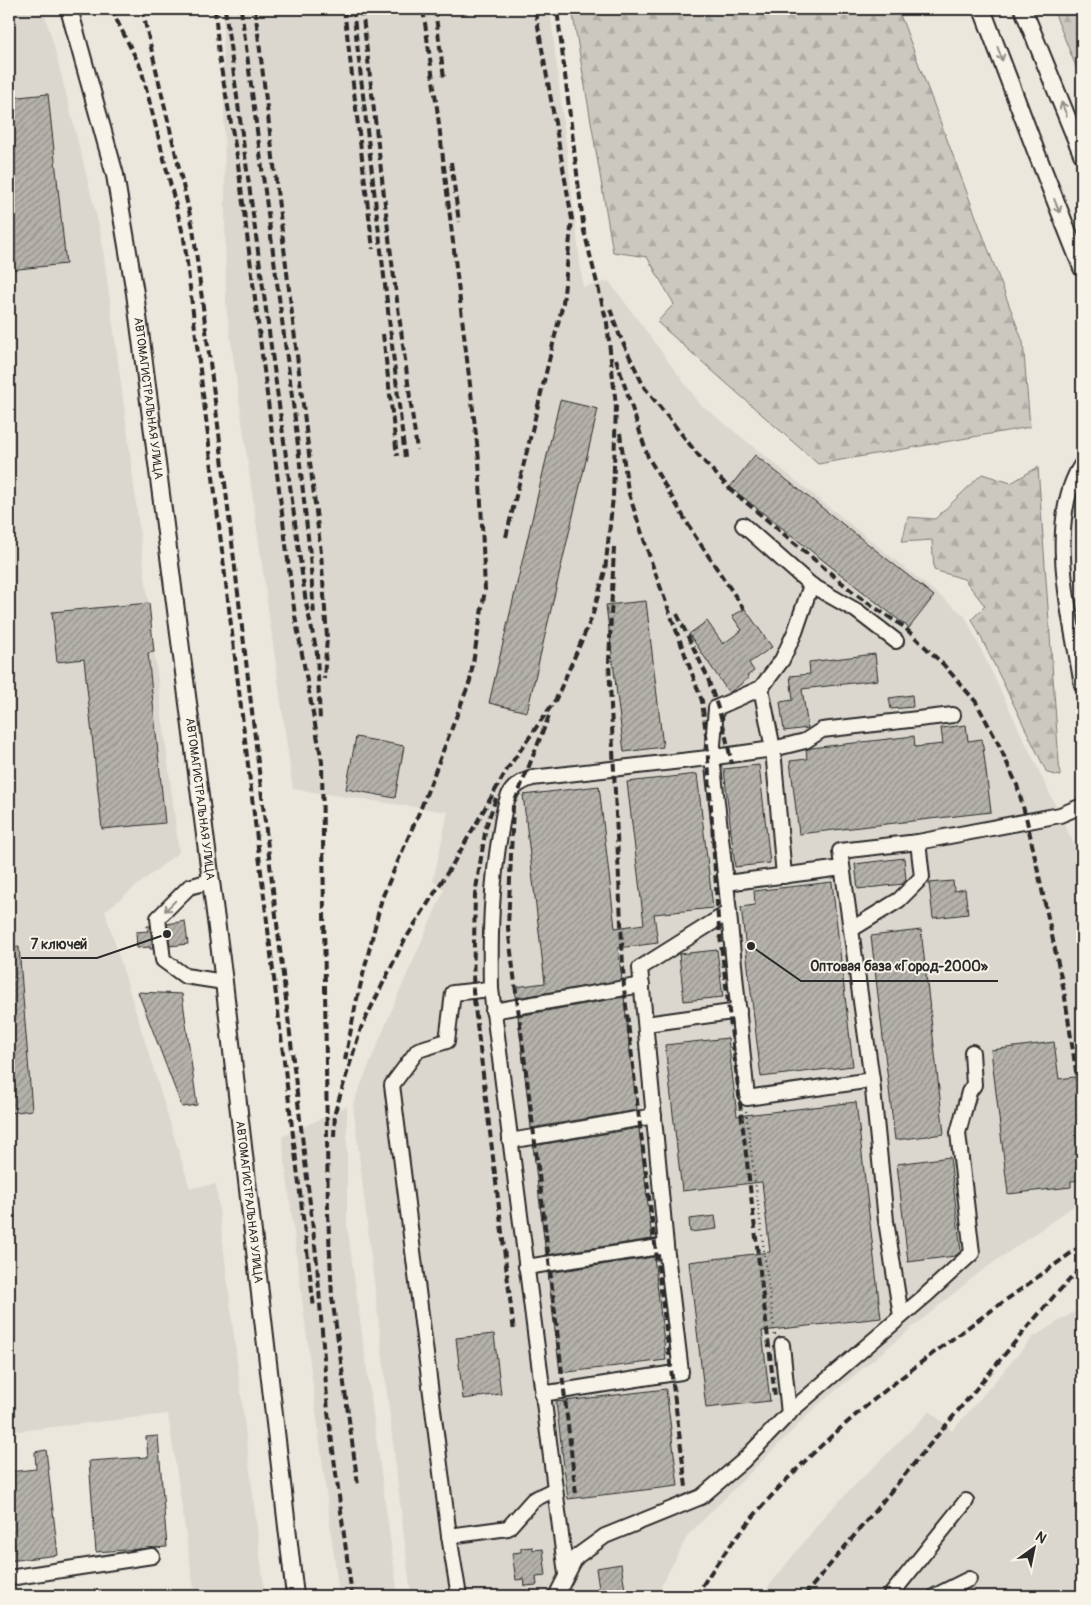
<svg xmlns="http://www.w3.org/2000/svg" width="1091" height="1605" font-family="Pangolin,sans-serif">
  <defs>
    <pattern id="forest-firs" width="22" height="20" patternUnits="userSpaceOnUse" patternTransform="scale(1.25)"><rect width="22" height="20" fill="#cbc8bf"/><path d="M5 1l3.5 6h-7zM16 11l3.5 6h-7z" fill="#aeaca4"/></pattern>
    <pattern id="building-hatch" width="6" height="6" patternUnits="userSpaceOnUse" patternTransform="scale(1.25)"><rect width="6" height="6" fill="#b5b2ab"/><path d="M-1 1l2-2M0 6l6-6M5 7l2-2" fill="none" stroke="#93918b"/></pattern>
  </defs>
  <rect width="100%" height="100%" fill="#ebe7dd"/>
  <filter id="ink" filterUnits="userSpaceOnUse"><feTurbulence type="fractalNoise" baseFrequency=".02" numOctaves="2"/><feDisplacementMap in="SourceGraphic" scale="10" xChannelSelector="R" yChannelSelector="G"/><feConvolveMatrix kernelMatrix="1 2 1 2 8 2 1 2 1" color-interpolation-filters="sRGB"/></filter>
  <g filter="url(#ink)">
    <g fill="#dbd7ce">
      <path d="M9,9H43L53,42L101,234L126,421L179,852L105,911L190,1188L216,1184L265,1596H195L168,1414L9,1432Z"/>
      <path d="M223,9H550L583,287L609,281L700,404L965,616L1082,861V1200L976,1275L817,1406L688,1535L656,1596H411L353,1104L395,1002L444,890L433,881L448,812L293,789L226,305Z"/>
      <path d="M347,1106V1225L398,1596H339L282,1137Z"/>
      <path d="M1082,1307V1596H761L827,1513L930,1411L952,1431L1033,1337Z"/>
    </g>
    <g fill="url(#forest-firs)" stroke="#7b7a75">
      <path d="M572,9H898L1023,342L1030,427L818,464L657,322L674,304L647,257L613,252Z"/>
      <path d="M1053,9H1082V82Z"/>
      <path d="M1038,467L1060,776L1047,773L972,619L985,606L964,579L934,570L932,540L902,542L908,517L935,519L982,474L1011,483Z"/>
    </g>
    <g fill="url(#building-hatch)" stroke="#2b2b2b">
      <path d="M48,94L66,264L9,270V98Z"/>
      <path d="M560,400L598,409L527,712L489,703Z"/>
      <path d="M755,455L934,596L909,628L730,487Z"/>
      <path d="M646,601L663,747L624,752L606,605Z"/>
      <path d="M149,603L154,652L148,653L165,823L102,829L84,659L57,662L52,612Z"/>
      <path d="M745,609L772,647L749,663L754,671L747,676L749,678L729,693L689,634L707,621L723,644L742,630L732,616Z"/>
      <path d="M875,654L878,680L802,689L808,728L784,731L780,702L793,700L790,676L810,674L809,662Z"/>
      <path d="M912,695L913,707L891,709L889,698Z"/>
      <path d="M966,725L968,741L982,739L991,812L799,834L790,761L807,759L806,750L811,748L914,736L915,747L943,744L941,728Z"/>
      <path d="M356,737L404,746L395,798L346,789Z"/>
      <path d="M759,765L770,863L735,867L724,769Z"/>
      <path d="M697,774L713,908L654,914L658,943L618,948L622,980L516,998L515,987L545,983L523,795L599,786L615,928L644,924L627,782Z"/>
      <path d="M904,858L906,880L903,884L858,889L855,864Z"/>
      <path d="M953,881L954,891L965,889L968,914L933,918L929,883Z"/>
      <path d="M832,882L853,1066L761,1077L741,907L755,905L754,891Z"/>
      <path d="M185,921L188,944L170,946L167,924Z"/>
      <path d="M147,926H150L153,949H150V947L137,948L136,932L148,931Z"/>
      <path d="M921,930L944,1134L895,1140L871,936Z"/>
      <path d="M19,947L32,1110L9,1113V948Z"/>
      <path d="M717,950L723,997L684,1001L679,954Z"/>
      <path d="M138,992L182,994L197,1105L182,1107Z"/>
      <path d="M624,997L637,1110L531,1128L518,1016Z"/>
      <path d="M728,1038L737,1116L856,1102L881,1318L762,1331L770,1401L706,1408L689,1262L770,1252L762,1182L682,1191L665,1045Z"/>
      <path d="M1054,1042L1059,1079L1082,1076V1180L1071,1181V1187L1008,1194L991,1050Z"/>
      <path d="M639,1128L652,1239L546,1255L533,1146Z"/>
      <path d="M950,1157L961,1251L955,1256L908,1262L897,1164Z"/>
      <path d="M715,1216L717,1229L690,1232L689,1219Z"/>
      <path d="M654,1257L666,1360L560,1373L548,1273Z"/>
      <path d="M494,1334L501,1394L463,1399L456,1338Z"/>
      <path d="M666,1389L678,1486L568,1499L556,1402Z"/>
      <path d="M158,1436L167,1547L96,1552L89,1461L148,1457L146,1437Z"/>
      <path d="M46,1450L58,1555L9,1561V1472L36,1469L35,1452Z"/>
      <path d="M533,1547V1550L543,1549L546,1576L536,1577L537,1585L525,1586L524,1579L516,1580L512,1553L521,1552V1548Z"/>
      <path d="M621,1564L626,1596H600L596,1568Z"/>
    </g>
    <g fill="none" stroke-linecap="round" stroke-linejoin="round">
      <defs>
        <g id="minor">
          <path d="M1082,464C1044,521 1072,622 1082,685"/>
          <path d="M743,525L811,585L857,611L896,641"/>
          <path d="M811,585L795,632L782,660L761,688L716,708L712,757L726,883L747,1098L872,1080"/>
          <path d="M784,876L773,749L805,741L822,730L953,715"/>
          <path d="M210,881L189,887L158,918L163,960L185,976L224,982"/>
          <path d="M726,883L842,868"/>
          <path d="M852,929L899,900L922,877L918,842"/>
          <path d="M491,989L453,993L447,1041L418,1050L392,1085L449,1536L508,1528L533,1500L555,1489"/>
          <path d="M493,1011L642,985"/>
          <path d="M646,1024L739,1011"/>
          <path d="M510,1141L654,1116"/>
          <path d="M526,1267L666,1246"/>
          <path d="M901,1316L886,1221L872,1080L840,851L918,842L1060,815L1082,806"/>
          <path d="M782,1345L789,1414"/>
          <path d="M542,1394L681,1372L666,1246L640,968L729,912"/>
          <path d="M449,1536L459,1596"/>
          <path d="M566,1574L491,989C490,935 491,883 501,829C503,817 504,804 510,793C515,785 523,781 532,778L708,758L773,749L761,688"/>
          <path d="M9,1578L152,1556"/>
          <path d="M556,1596L576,1557L605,1536L701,1497L743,1461L792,1410L925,1296L972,1253L958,1133L969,1092L974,1085L972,1052"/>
          <path d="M890,1596L966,1501"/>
          <path d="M935,1596L969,1579"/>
        </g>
        <g id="major">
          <path id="s1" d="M69,9L115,175L135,293L224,982L295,1596"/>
          <path d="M982,9L1037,154L1082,268"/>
          <path d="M1023,9L1082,154"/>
        </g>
      </defs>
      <use href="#minor" stroke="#2b2b2b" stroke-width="18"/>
      <use href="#major" stroke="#2b2b2b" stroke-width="20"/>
      <path stroke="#2b2b2b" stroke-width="2.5" stroke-dasharray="1 4" stroke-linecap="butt" d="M746,1111L775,1336"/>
      <use href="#minor" stroke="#f7f3e8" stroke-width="14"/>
      <use href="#major" stroke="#f7f3e8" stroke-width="16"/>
      <g stroke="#2b2b2b" stroke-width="4" stroke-dasharray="8 4" stroke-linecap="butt">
        <path d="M111,9L141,68L184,238L314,1308"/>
        <path d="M142,9L193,228L221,449L317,1263L328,1412L352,1596"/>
        <path d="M215,9L219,57L237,156L295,616L322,762L328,1214L332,1297L358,1485"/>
        <path d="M225,9L306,603L317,653L320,720"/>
        <path d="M241,9L295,419L310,555L314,616"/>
        <path d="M255,9L321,553L327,637L324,679"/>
        <path d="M344,9L373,249"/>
        <path d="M353,9L405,457"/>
        <path d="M362,9L391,255L417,450"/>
        <path d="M435,9L444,78"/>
        <path d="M451,162L459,222"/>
        <path d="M610,309L619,334L644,387L699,456L730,489L859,597L904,627L943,664L976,702L998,743L1017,785L1027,821L1064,991L1082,1111"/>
        <path d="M383,334L397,456"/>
        <path d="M616,359L648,457L695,536L744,609"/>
        <path d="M620,433L628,491L652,564L702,701L707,743L718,919L775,1397"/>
        <path d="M506,537L563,303L572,219L535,9"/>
        <path d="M614,547L609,662L624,988L639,1118L686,1487"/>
        <path d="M677,614L707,676L722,720L732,764"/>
        <path d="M549,716L513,806L508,928L540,1183L576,1494"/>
        <path d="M496,798L486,827L475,895L473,991L514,1332"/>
        <path d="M345,1060L356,1003L382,898L421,808L470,681L485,590L479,460L437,108L423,9"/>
        <path d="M334,1137L335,1112L361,1028L403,943L454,862L508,768L556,699L592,617L605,571L613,497L616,406L607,323L584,231L557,9"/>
        <path d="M696,1596C788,1444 942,1348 1082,1245"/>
        <path d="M804,1596L1025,1330L1055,1295L1082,1267"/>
      </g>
    </g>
    <defs><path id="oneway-shaft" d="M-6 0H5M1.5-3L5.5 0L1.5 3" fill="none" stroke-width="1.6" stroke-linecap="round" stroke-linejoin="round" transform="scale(1.25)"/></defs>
    <g stroke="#918f8a">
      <use href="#oneway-shaft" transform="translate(1000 54) rotate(70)"/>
      <use href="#oneway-shaft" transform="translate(1064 109) rotate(-112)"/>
      <use href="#oneway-shaft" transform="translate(1057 206) rotate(68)"/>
      <use href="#oneway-shaft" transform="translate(170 906) rotate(135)"/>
    </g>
  </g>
  <g text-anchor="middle" stroke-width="4" stroke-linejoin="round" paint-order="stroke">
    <g font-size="12" fill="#2b2b2b" stroke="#f7f3e8">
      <text dy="4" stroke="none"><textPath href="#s1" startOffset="398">АВТОМАГИСТРАЛЬНАЯ УЛИЦА</textPath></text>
      <text dy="4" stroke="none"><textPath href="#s1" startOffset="802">АВТОМАГИСТРАЛЬНАЯ УЛИЦА</textPath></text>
      <text dy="4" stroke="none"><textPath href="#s1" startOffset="1208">АВТОМАГИСТРАЛЬНАЯ УЛИЦА</textPath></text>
    </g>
  </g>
  <path fill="none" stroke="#2b2b2b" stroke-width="2" d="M167 934L97 958H21M751 946L801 981H998"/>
  <g fill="#2b2b2b" stroke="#f7f3e8" stroke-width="2">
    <circle cx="167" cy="934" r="5"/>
    <circle cx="751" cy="946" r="5"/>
  </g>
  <g font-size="14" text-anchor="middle" font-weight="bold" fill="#2b2b2b" stroke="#f7f3e8" stroke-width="4" stroke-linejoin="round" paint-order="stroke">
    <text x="59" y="949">7 ключей</text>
    <text x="899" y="971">Оптовая база «Город-2000»</text>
  </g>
  <rect width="1091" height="1605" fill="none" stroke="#f7f3e8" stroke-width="30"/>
  <rect x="15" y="15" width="1061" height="1575" fill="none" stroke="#2b2b2b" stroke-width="2" filter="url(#ink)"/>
  <g transform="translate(1034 1548) rotate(33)" stroke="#f7f3e8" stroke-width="4" paint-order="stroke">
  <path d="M0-4L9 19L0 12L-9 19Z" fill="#2b2b2b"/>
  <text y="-8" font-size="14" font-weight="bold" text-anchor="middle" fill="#2b2b2b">N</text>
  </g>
</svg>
